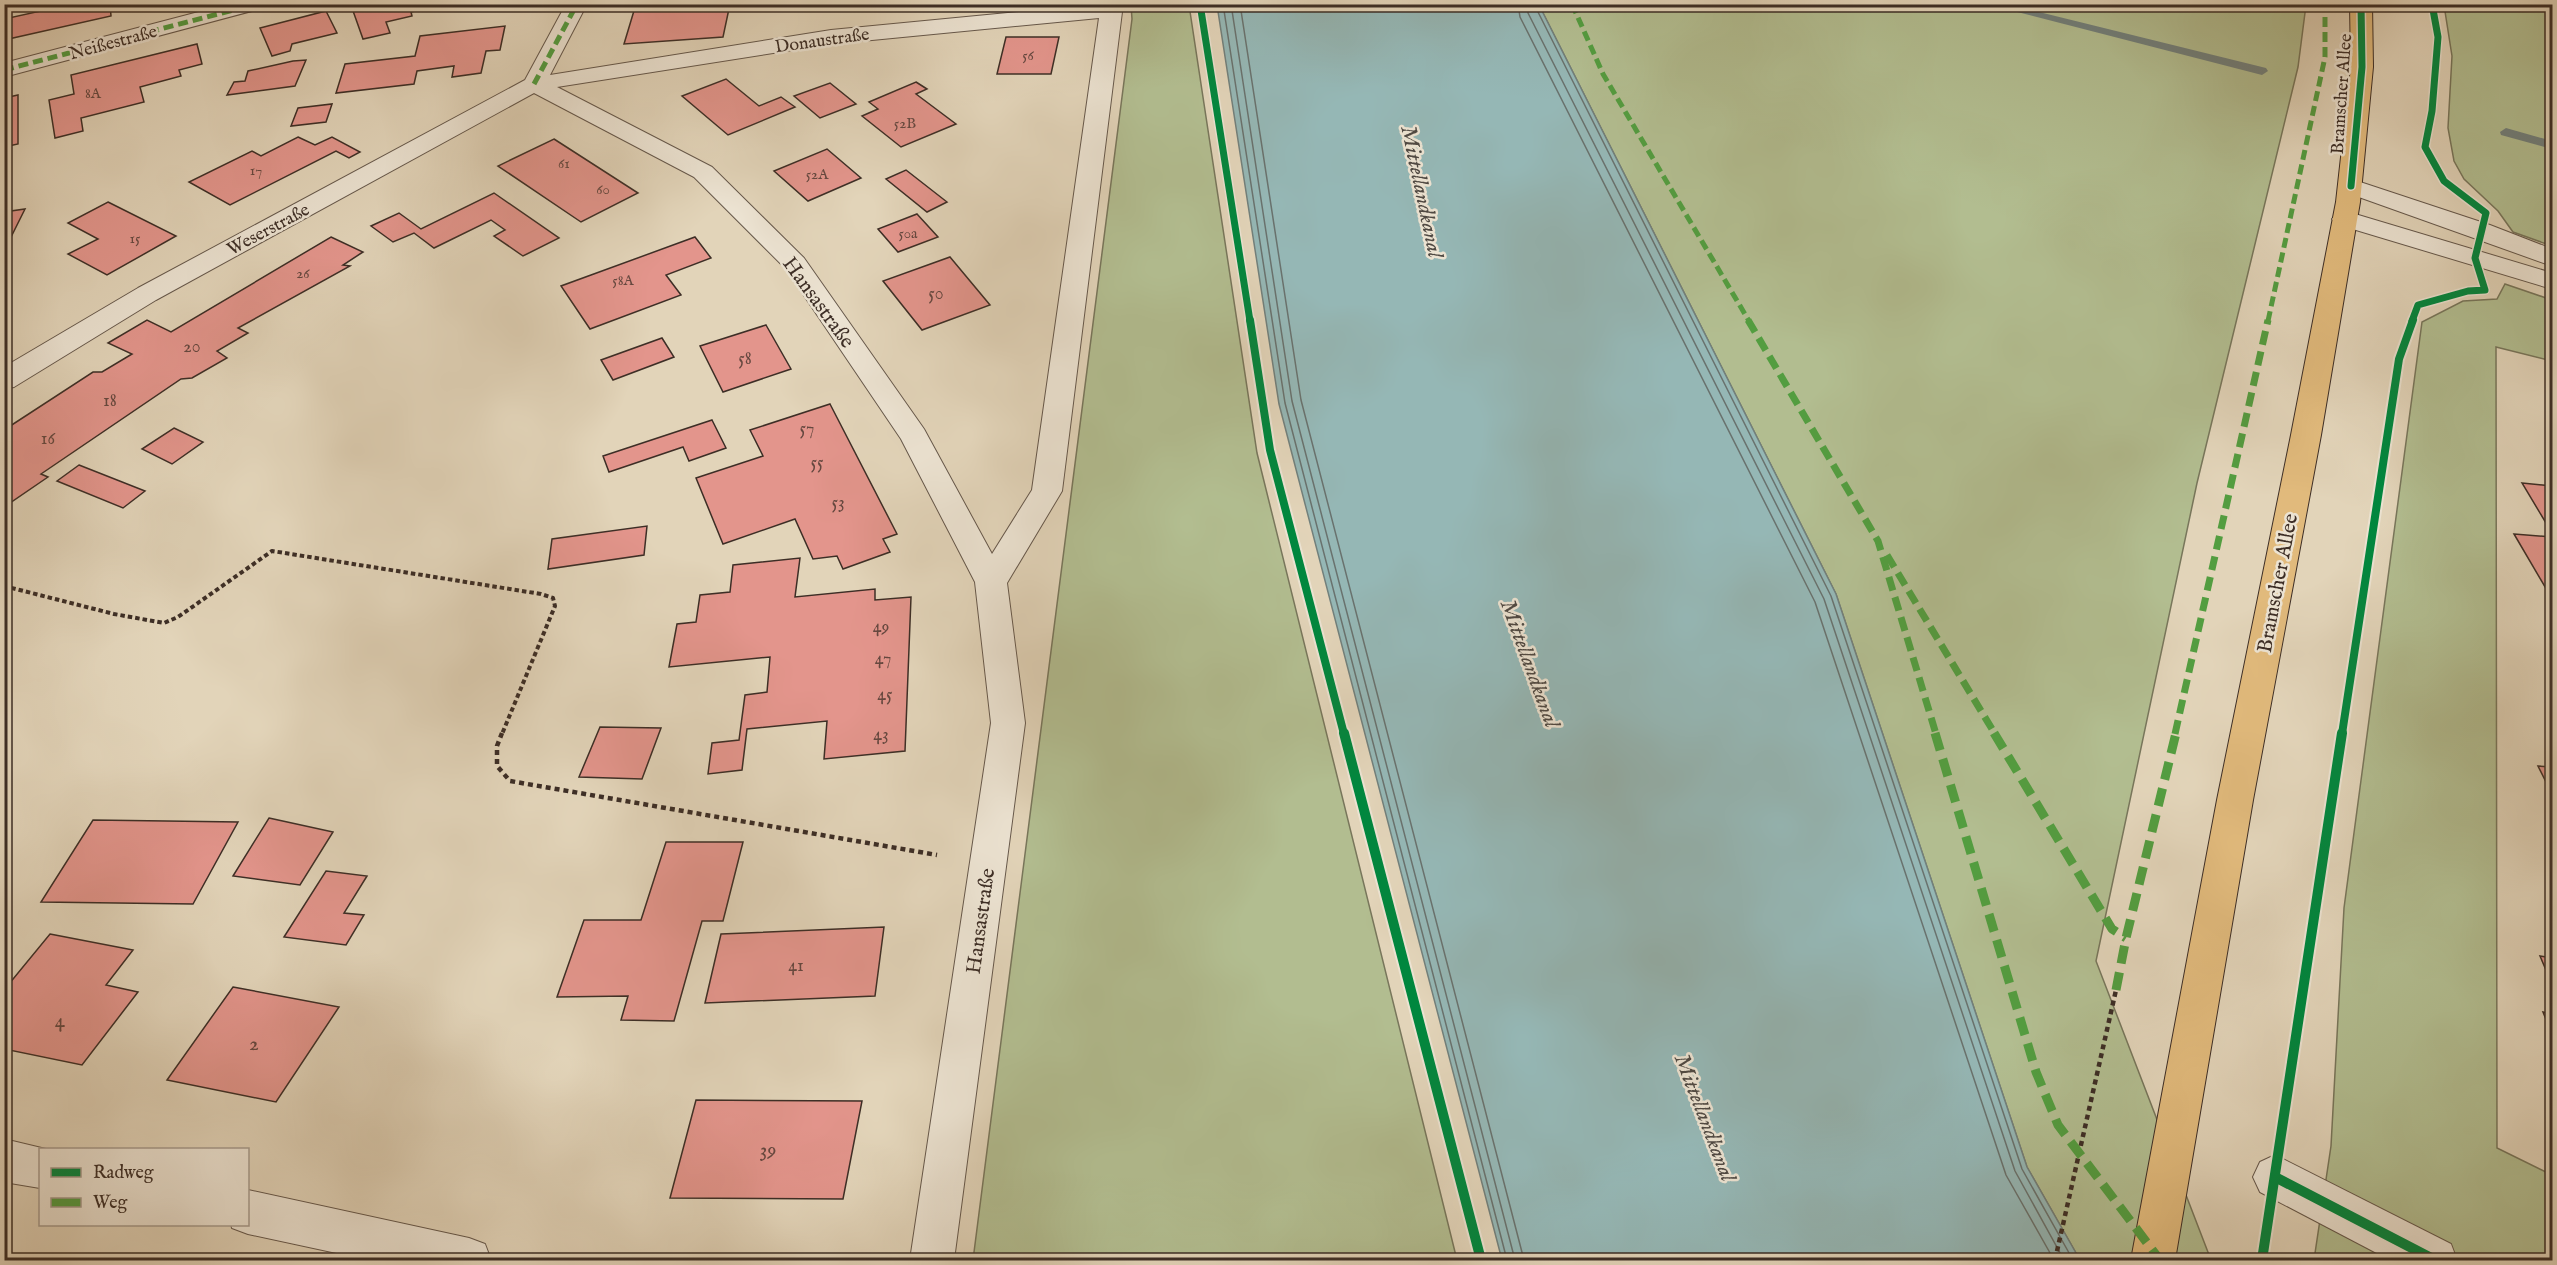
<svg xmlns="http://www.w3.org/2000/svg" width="2557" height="1265" font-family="'IM FELL English',serif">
  <rect width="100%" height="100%" fill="#e2d4b9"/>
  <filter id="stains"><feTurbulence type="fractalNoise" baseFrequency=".00333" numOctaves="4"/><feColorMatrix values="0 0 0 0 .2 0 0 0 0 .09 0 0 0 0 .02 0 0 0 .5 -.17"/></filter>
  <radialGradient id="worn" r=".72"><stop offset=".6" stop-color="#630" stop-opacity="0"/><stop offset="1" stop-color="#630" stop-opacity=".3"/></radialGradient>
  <g fill="#b2bd90" stroke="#78765b" stroke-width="1.5">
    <path d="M1131,5H1189L1257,453L1457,1260H973L1132,19Z"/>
    <path d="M1539,5H2306L2298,67L2197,483L2096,961L2211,1260H2080L2027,1167L1836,594Z"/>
    <path d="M2444,5H2552V246L2513,232L2498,211L2464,179L2454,161L2448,128L2452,56Z"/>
    <path d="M2505,284L2552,300V361L2496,347L2497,1148L2552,1175V1260H2314L2331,1146L2344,908L2422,322L2463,301L2497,299Z"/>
  </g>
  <path fill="#95b7b5" stroke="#72807c" stroke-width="1.5" d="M1217,5H1539L1836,594L2027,1167L2080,1260H1502L1279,404Z"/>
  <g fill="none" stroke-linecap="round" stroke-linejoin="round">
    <g stroke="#69726e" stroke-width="1.5">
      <path d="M1223,4L1285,403L1507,1260"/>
      <path d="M1231,4L1292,401L1515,1260"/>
      <path d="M1240,4L1301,400L1524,1260"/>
      <path d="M1518,4L1520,17L1815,602L2006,1175L2054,1260"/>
      <path d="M1527,4L1528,13L1824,599L2015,1171L2064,1260"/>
      <path d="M1534,4L1831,596L2022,1169L2073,1260"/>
    </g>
    <g fill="#72807c" fill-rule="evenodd">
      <path d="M1986,4H2007L2266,68L2268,71L2262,75Z"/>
      <path d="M2506,128L2552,141V149L2501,135L2500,132Z"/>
    </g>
  </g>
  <g fill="#e3958c" stroke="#3d2e26" stroke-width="1.5">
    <path d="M58,4H110L111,16L4,40V19L59,7Z"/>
    <path d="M368,4H444L411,12L412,16L386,22L390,33L363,39L352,8Z"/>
    <path d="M636,4H730L723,37L624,44Z"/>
    <path d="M326,11L337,33L292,44L290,51L272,56L260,28Z"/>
    <path d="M505,26L500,50L486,51L481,73L452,77L454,66L417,71L414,84L336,93L345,64L415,56L420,36Z"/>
    <path d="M1006,37H1059L1051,74H997Z"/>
    <path d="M197,44L202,64L179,70L181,76L140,87L144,102L81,118L83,131L55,138L49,100L74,94L71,75Z"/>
    <path d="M306,60L295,86L227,95L234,82L245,81L248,71L293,61Z"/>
    <path d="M726,79L759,106L781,97L795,107L728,135L682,96Z"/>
    <path d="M916,82L927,89L916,94L956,124L901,147L862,116L878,109L869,102Z"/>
    <path d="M830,83L856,104L820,118L794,96Z"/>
    <path d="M18,95V144L4,147V98Z"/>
    <path d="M332,104L326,122L291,126L298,108Z"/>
    <path d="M298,137L315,145L332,137L360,152L349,158L336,151L230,205L189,182L252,151L261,156Z"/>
    <path d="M554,139L638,193L581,222L498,166Z"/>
    <path d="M827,149L861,178L808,201L774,171Z"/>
    <path d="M906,170L947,202L927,212L886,179Z"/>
    <path d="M494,193L559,238L523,256L494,236L505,230L491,220L434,248L414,233L393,242L371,226L399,213L421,229Z"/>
    <path d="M108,202L176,236L107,275L68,254L98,239L68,223Z"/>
    <path d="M25,209L10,239L4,240V212Z"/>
    <path d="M917,214L938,237L898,252L878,229Z"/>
    <path d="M331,237L363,252L343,265L350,266L238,328L248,333L217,351L227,358L192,378L181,379L41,474L48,477L4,507V430L93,372H102L132,354L108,343L147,320L171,332Z"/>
    <path d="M695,237L711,258L666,275L681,295L590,329L561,286Z"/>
    <path d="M950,257L990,305L922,330L883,281Z"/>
    <path d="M766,325L791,369L723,392L700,346Z"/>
    <path d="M662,338L674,357L613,380L601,360Z"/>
    <path d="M830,404L897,534L883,539L890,552L843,569L837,556L813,559L795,519L723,544L696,478L763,456L750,430Z"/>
    <path d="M712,420L726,448L689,461L683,447L609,472L603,456Z"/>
    <path d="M174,428L203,442L172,464L142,449Z"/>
    <path d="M79,465L145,491L123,508L57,481Z"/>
    <path d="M2522,483L2552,486V533Z"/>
    <path d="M647,526L644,555L548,569L552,539Z"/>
    <path d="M2514,534L2552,537V592H2548Z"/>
    <path d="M800,558L795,597L875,589V600L911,597L905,751L824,759L827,721L747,729L742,770L708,774L712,743L739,740L745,695L767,692L770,657L669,667L677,624L696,622L700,595L730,592L733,565Z"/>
    <path d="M600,727L661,728L642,779L579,777Z"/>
    <path d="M2538,766L2552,767V794Z"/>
    <path d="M269,818L333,832L300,885L233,876Z"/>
    <path d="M93,820L238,822L193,904L41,902Z"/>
    <path d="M666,842H743L723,921H702L674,1021L621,1020L628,996L557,997L584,920H641Z"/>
    <path d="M326,871L367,876L344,913L364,915L346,945L284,937Z"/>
    <path d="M884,927L875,996L705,1003L721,934Z"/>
    <path d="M50,934L133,950L106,985L138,992L82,1065L4,1049V990Z"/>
    <path d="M2540,956L2552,958V984Z"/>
    <path d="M233,987L339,1007L276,1102L167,1080Z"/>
    <path d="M2543,1012L2552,1014V1034Z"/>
    <path d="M696,1100L862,1101L843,1199L670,1198Z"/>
  </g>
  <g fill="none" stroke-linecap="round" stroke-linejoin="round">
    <defs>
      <g id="street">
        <path d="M229,4H266L263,8L4,77V63Z"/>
        <path d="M566,4H587L550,75L831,30L1101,4H1123L1062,491L1007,583L1025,723L954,1260H910L991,723L975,582L901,439L786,269L694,177L534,93L156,300L14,387L4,389V367L138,288L525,80ZM1099,18L1032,490L992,554L924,429L804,258L712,167L557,87L831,44Z"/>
        <path d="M2351,179L2490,225L2552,249V266L2342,191L2339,186L2342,181Z"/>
        <path d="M2345,211L2552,273V289L2336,224L2332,219L2336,214Z"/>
        <path d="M4,1139L50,1150H40V1188L4,1182Z"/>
        <path d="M2275,1155L2451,1244L2457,1260H2390L2260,1192L2253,1177L2260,1162Z"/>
        <path d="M248,1190L469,1238L485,1244L491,1260H369L248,1234L232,1228L231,1224H248Z"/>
      </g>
      <path id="primary" d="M2350,4H2372L2373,67L2360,202L2321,435L2253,800L2175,1260H2131L2217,800L2291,435L2336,202L2351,67Z"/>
    </defs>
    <use href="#street" stroke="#66584b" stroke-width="2"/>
    <use href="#primary" stroke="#3d2e26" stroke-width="2"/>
    <path stroke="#3d2e26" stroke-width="4" stroke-dasharray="4.5 3" stroke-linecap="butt" d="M4,586L114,614L164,623L178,617L272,551L541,594L553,598L555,606L502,734"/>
    <g stroke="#3d2e26" stroke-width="4.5" stroke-dasharray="5 4" stroke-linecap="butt">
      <path d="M502,733L497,746V766L510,781L937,855"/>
      <path d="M2055,1260L2116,990"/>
    </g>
    <use href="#street" fill="#ece3d2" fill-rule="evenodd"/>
    <use href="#primary" fill="#e1ba7c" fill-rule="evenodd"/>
    <g stroke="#539d40" stroke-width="5" stroke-dasharray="10 5" stroke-linecap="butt">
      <path d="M1572,4L1603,74L1749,321"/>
      <path d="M4,70L256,4"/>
      <path d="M534,84L577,4"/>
      <path d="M2268,321L2325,57V4"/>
    </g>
    <g stroke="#539d40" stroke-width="7" stroke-dasharray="14 7" stroke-linecap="butt">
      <path d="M1748,320L1878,541L1936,734"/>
      <path d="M1887,555L1995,734"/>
      <path d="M2175,734L2268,320"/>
    </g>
    <g stroke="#539d40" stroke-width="9" stroke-dasharray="18 9" stroke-linecap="butt">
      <path d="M1935,733L2036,1072L2058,1125L2160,1260"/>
      <path d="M1994,733L2112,929L2126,938"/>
      <path d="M2116,990L2126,938L2176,733"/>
    </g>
    <defs>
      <g id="cycleway-far2">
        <path d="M1200,4L1250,321"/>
        <path d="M2351,186L2362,67L2361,4"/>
        <path d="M2412,321L2418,305L2468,291L2485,290L2475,258L2486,213L2444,181L2425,147L2432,111L2438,37L2432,4"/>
      </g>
      <g id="cycleway-far1">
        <path d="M1250,320L1270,450L1344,734"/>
        <path d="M2342,734L2399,359L2413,320"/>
      </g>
      <g id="cycleway">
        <path d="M1344,733L1481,1260"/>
        <path d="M2275,1177L2435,1260"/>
        <path d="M2262,1260L2342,733"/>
      </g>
    </defs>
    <use href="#cycleway-far2" stroke="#ece3d2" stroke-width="10"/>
    <use href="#cycleway-far1" stroke="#ece3d2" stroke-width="12"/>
    <use href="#cycleway" stroke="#ece3d2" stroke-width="14"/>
    <use href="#cycleway-far2" stroke="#00873e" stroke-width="7"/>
    <use href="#cycleway-far1" stroke="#00873e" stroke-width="8"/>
    <use href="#cycleway" stroke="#00873e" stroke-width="10"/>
  </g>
  <g text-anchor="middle" stroke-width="5" stroke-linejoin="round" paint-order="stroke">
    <g font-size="15" fill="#664840">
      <text x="1028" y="60">56</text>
      <text x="93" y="98">8A</text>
      <text x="905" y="128">52B</text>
      <text x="564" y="168">61</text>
      <text x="256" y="175">17</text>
      <text x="817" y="179">52A</text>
      <text x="603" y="194">60</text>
      <text x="908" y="238">50a</text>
      <text x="135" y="243">15</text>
      <text x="303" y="278">26</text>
      <text x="623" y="285">58A</text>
    </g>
    <g font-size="18" fill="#3d2e26" stroke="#ece3d2">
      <text transform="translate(822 40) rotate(-8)" y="6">Donaustraße</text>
      <text transform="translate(113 42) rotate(-15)" y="6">Neißestraße</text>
      <text transform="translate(2341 94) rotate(-86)" y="6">Bramscher Allee</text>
      <text transform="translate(268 229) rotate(-28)" y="6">Weserstraße</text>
    </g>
    <g font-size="18" fill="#664840">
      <text x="936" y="299">50</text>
      <text x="192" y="352">20</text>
      <text x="745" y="364">58</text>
      <text x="110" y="406">18</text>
      <text x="807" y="434">57</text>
      <text x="48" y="444">16</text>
      <text x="817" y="468">55</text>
      <text x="838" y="508">53</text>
      <text x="881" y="632">49</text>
      <text x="883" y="664">47</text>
      <text x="885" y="700">45</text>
      <text x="881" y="740">43</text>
      <text x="796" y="971">41</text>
    </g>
    <g font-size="21" fill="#3d2e26" stroke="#ece3d2">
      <text transform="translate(819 302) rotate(54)" y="7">Hansastraße</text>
      <text transform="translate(2277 583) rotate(-79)" y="7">Bramscher Allee</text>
      <text transform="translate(980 921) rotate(-82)" y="7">Hansastraße</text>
    </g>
    <g font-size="21" fill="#664840">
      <text x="60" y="1027">4</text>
      <text x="254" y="1050">2</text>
      <text x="768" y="1156">39</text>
    </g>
    <g font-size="22" font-style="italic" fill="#4f4943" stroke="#ece3d2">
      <text transform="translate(1423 191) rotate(78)" y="8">Mittellandkanal</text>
      <text transform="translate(1531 663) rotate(70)" y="8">Mittellandkanal</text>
      <text transform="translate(1706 1117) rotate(69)" y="8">Mittellandkanal</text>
    </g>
  </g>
  <rect width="2557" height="1265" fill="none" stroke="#e2d4b9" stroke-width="24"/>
  <rect x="6" y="6" width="2545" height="1253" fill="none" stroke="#3d2e26" stroke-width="3"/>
  <rect x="12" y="12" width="2533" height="1241" fill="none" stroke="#3d2e26" stroke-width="1.5"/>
  <rect x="39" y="1148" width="210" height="78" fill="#ece3d2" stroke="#a69b8d" stroke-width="1.5"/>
  <rect x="51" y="1168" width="30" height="9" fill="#00873e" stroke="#a69b8d" stroke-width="1.5"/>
  <text x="93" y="1178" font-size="18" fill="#3d2e26">Radweg</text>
  <rect x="51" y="1198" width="30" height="9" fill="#539d40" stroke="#a69b8d" stroke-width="1.5"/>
  <text x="93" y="1208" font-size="18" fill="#3d2e26">Weg</text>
  <rect width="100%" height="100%" filter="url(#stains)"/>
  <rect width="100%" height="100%" fill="url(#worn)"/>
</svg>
